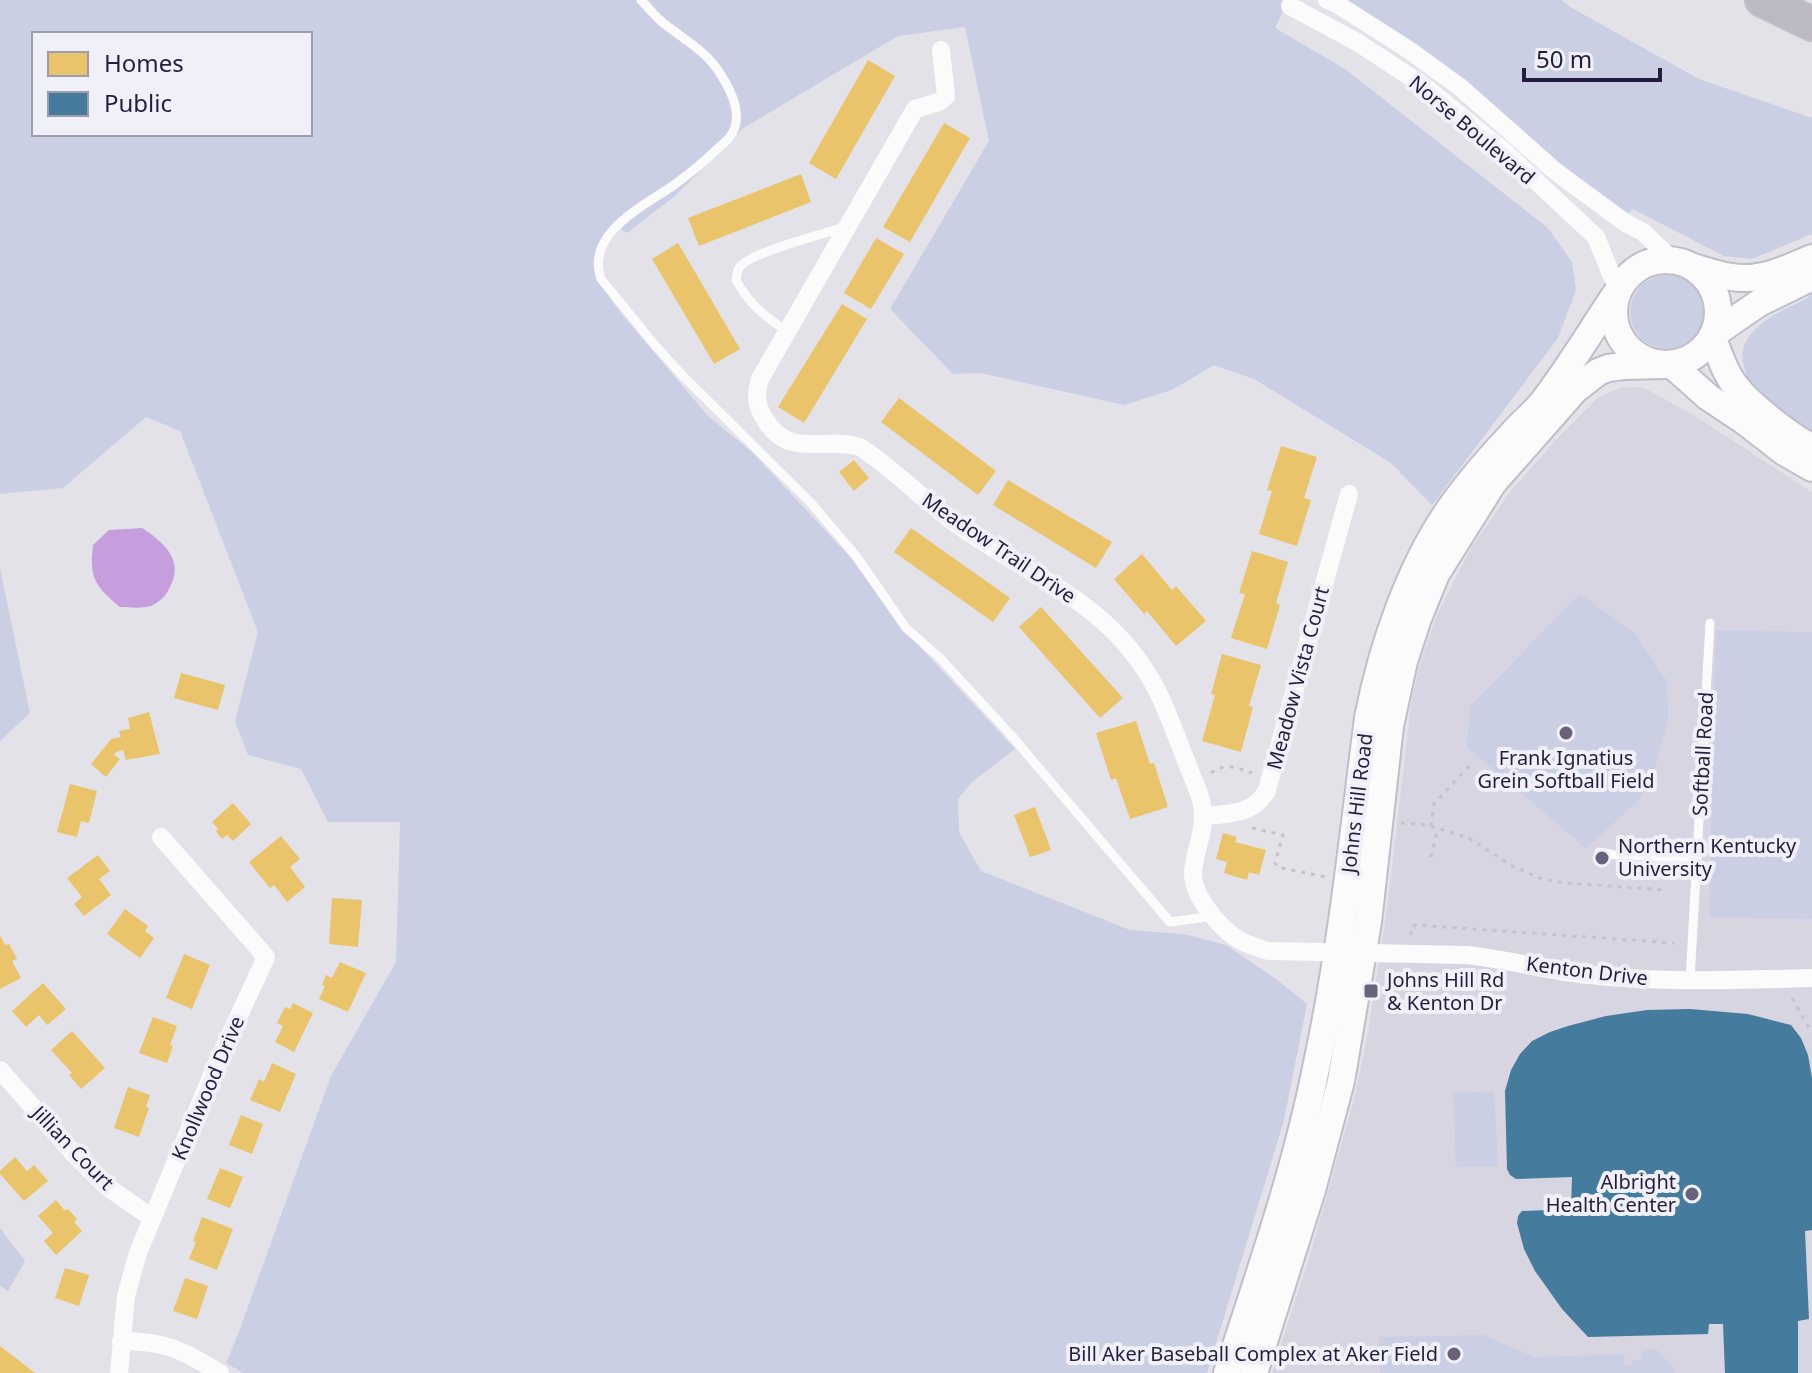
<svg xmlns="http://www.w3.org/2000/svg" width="1812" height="1373" font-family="'Noto Sans',sans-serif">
  <rect width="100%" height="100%" fill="#e3e2e9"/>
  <path fill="#d6d5e1" d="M1637,387L1646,389L1695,416L1812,492V1373H1272L1311,1252L1355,1096L1367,1039L1386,917L1411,706L1419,666L1437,615L1471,548L1511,491L1556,440L1599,397L1620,388Z"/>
  <g fill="#cacfe4" fill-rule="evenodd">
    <path d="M0,0H1289L1275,28L1345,69L1548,228L1572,262L1576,290L1558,338L1432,505L1391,463L1254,379L1214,365L1172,390L1124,405L980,373L953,374L890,309L989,141L965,27L898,36L742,129L675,196L627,233L613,224L599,243V282L620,312L708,416L752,452L850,557L897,622L1015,749L972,782L958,799L959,832L981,871L1130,930L1184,934L1226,945L1276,979L1307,1004L1284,1120L1207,1373H243L226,1363L237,1337L331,1076L396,962L400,822H328L301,769L248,755L235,721L258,632L180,431L146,417L63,488L0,494ZM34,34H310V134H34Z"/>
    <path d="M1341,0H1561L1572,8L1699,79L1812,118V234L1752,259L1724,256L1633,209L1627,214Z"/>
    <circle cx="1667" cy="312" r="37"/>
    <path d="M1812,291V439L1740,378L1746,374C1745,368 1742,361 1742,355C1746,324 1784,310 1808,298Z"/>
    <path d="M0,568L30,713L0,741Z"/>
    <path d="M1580,594L1635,633L1667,681L1668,719L1656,765L1639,800L1586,848L1467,747L1470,706Z"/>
    <path d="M1716,630L1812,632V919L1709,917Z"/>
    <path d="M1494,1091L1498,1166L1456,1167L1453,1093Z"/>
    <path d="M0,1228L25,1261L8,1291L0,1286Z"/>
    <path d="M1484,1335L1534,1357L1624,1354L1625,1365H1632L1633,1360L1644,1361L1640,1354L1649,1349H1656L1674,1368L1675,1373H1380L1379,1337Z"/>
  </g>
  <path fill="#c79edd" d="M142,528C165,543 185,561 169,589C166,596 159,602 151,606C142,609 129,607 120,607C95,586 89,578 93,545L109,530Z"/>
  <g fill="#e9c46a">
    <path d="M868,60L895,76L836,179L809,163Z"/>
    <path d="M944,123L970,138L910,242L883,227Z"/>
    <path d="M801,174L811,202L699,246L688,218Z"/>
    <path d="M876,238L904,254L871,309L844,293Z"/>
    <path d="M678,243L740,349L714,364L652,259Z"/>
    <path d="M842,304L867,319L804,423L778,407Z"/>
    <path d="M899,398L996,471L978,495L881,422Z"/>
    <path d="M1281,446L1317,457L1304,498L1311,500L1297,546L1259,534L1272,491L1267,490Z"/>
    <path d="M854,460L869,478L854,491L839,472Z"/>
    <path d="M1008,480L1112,542L1096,568L993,505Z"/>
    <path d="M911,528L1010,598L993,622L894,552Z"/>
    <path d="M1252,551L1288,562L1276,603L1280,605L1267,649L1231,638L1245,594L1239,593Z"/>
    <path d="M1142,554L1172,590L1176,586L1206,621L1176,646L1147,611L1144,614L1114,579Z"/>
    <path d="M1041,607L1123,698L1100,718L1019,627Z"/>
    <path d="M1222,654L1261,665L1249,706L1253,707L1241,752L1202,741L1215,695L1211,694Z"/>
    <path d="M181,673L225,685L218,710L174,698Z"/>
    <path d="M149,712L160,754L126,760L123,750L116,752L114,755L120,759L106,777L91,764L111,739L121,737L119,731L130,729L128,718Z"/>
    <path d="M1136,721L1150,764L1154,763L1168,807L1130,819L1116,778L1111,780L1096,733Z"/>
    <path d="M70,784L97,791L89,823L81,821L77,837L57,832Z"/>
    <path d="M233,803L251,824L233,841L227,835L222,839L216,831L218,829L212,822Z"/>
    <path d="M1035,807L1051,850L1030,857L1014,815Z"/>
    <path d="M1223,833L1237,837L1235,842L1266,850L1259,875L1249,872L1247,880L1224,873L1227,862L1216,859Z"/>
    <path d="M281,836L300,859L290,867L305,887L287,902L274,885L270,888L249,862Z"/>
    <path d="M98,855L110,871L99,879L111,895L84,916L74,904L82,897L67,878Z"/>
    <path d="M332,898L362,900L358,947L329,944Z"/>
    <path d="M125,909L148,926L145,931L154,938L140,958L107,934Z"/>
    <path d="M0,935L5,945L9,944L17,959L12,961L21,978L0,989Z"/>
    <path d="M184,954L210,965L192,1009L166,998Z"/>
    <path d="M340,962L366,973L348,1012L319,999L325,986L322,985L326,975L332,978Z"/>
    <path d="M43,983L66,1009L47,1025L39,1015L26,1027L12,1011Z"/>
    <path d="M293,1003L313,1013L294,1052L275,1042L283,1026L277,1023L285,1007L290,1009Z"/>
    <path d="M153,1017L177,1026L170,1045L173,1046L167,1063L139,1053Z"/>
    <path d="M72,1031L105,1068L81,1089L69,1075L72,1073L51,1050Z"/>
    <path d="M272,1063L296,1074L280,1112L250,1100L259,1079L264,1082Z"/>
    <path d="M128,1087L150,1095L146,1107L149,1108L139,1137L114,1128Z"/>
    <path d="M241,1115L263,1124L252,1154L229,1145Z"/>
    <path d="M15,1157L27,1171L34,1165L48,1181L24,1201L0,1174V1171Z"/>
    <path d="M220,1168L243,1177L230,1208L207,1199Z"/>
    <path d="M56,1200L65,1211L68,1209L77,1219L74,1222L82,1231L56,1255L44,1241L53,1233L38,1216Z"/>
    <path d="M202,1217L233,1229L217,1270L189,1259L196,1242L193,1241Z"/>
    <path d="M65,1268L89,1275L79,1306L55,1298Z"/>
    <path d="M185,1278L208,1286L197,1319L173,1311Z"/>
    <path d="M0,1346L35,1373H0Z"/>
  </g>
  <path fill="#457b9d" d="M1690,1009L1748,1014L1791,1025L1801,1038L1808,1055L1812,1078V1230L1805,1231L1809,1319L1798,1321V1373H1725L1723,1324H1709L1708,1334L1588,1337L1562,1309L1535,1271L1524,1249L1517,1223L1518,1216L1522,1211L1571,1209L1572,1177L1516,1179L1510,1175L1507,1169L1505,1091L1511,1070L1520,1054L1532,1041L1550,1032L1568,1026L1606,1016L1647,1010Z"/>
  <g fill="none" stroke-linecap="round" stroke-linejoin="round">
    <defs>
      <g id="secondary">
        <circle cx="1666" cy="312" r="52"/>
        <path d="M1693,267C1714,273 1735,281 1757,277C1776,275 1794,265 1812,258"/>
        <path d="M1714,334L1759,303L1812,277"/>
        <path d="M1712,337C1718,350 1722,365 1730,378C1743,401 1788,434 1812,448"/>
        <path d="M1671,364L1708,397L1744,421L1784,452L1812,468"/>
        <path d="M1227,1373C1260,1272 1295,1172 1316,1068C1341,953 1353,835 1368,718C1382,646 1410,564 1453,504C1471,479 1491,456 1512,434C1521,423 1533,414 1542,403C1569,368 1592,329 1617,292"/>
        <path d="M1254,1373L1312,1190L1341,1081L1368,922L1390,726L1404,661L1417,621L1436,574L1493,483L1575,390L1598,372L1608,368L1624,366L1664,365"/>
      </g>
      <path id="highway" d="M1762,0L1812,24"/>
    </defs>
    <use href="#secondary" stroke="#c0bec9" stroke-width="30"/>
    <use href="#highway" stroke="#c1bfc9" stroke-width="36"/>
    <g stroke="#c5c2cd" stroke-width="3" stroke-dasharray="4 6" stroke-linecap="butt">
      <path d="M1211,773C1225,762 1237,768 1252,773"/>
      <path d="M1401,823L1427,825L1469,838L1512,866L1542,879L1565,883L1665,890"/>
      <path d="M1431,826L1434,804L1471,764"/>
      <path d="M1252,828L1283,835L1275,863L1277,867L1326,877"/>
      <path d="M1431,857L1438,828"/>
      <path d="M1411,935V927L1416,925L1674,943"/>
      <path d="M1792,998L1812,1033"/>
    </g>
    <g stroke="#fbfbfc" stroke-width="9">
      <path d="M641,0C648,7 654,15 662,22C682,38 708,52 721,75C730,89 740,110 735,127C732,137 724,143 716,150C703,163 689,174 674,185C644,206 585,233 601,279L654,344L682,375L810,502L857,557L906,628L940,658L1010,734L1170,922L1214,916"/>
      <path d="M788,331C765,318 748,303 736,280C737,276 737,271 739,268C747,253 825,234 844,227"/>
      <path d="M1599,852L1615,855L1697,858"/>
      <path d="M1690,981L1710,623"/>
    </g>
    <g stroke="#fbfbfc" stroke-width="18">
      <path d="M1327,0L1337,4L1409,50L1460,87L1555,171L1627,224L1643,232L1667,255L1669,259"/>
      <path d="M1290,6L1357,42L1424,86L1505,152L1596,237L1611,274L1619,289"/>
      <path d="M941,50L946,96L939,102L915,109L760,379C755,396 756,406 766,421C789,459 827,436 860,447C894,469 922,499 955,523C1036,581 1120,605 1163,703C1172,724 1180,745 1188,766C1192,777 1198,788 1201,800C1208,827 1195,847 1193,872C1192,896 1220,928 1239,940C1248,945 1258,948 1268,951L1466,955C1507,959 1547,971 1589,975C1663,983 1737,980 1812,978"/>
      <path d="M1203,816C1228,814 1254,815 1267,790L1349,494"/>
      <path d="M0,1070L75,1155L106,1186L152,1218"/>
      <path d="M121,1341C166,1341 182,1350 220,1373"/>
      <path d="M119,1373L126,1296L138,1253L214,1070L266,957L161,837"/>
    </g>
    <use href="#secondary" stroke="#fbfbfc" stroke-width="26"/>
    <use href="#highway" stroke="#bcb9c3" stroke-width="32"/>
  </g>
  <g fill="#68637a" stroke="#f0f0f9" stroke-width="3">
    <circle cx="1566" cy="733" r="8"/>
    <circle cx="1602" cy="858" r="8"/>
    <rect x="1363" y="983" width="16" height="16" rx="4"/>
    <circle cx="1692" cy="1194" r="8"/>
    <circle cx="1454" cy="1354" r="8"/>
  </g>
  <g text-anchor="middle" stroke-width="8" stroke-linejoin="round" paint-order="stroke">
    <g font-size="20" fill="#261e3f" stroke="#f0f0f9">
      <text transform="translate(1472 130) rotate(40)" y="7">Norse Boulevard</text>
      <text transform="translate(999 548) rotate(34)" y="7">Meadow Trail Drive</text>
      <text transform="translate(1298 678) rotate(-75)" y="7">Meadow Vista Court</text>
      <text transform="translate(1703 754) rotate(-87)" y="7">Softball Road</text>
      <text transform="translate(1357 803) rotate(-83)" y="7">Johns Hill Road</text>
      <text transform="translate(1587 971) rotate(7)" y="7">Kenton Drive</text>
      <text transform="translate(208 1088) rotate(-67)" y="7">Knollwood Drive</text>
      <text transform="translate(73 1148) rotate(46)" y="7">Jillian Court</text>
    </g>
    <g font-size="20" fill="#261e3f" stroke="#f0f0f9" text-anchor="start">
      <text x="1566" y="765" text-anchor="middle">Frank Ignatius<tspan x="1566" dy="23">Grein Softball Field</tspan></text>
      <text x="1618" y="853">Northern Kentucky<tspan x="1618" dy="23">University</tspan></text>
      <text x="1387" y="987">Johns Hill Rd<tspan x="1387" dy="23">&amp; Kenton Dr</tspan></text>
      <text x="1676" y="1189" text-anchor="end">Albright<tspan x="1676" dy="23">Health Center</tspan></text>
      <text x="1438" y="1361" text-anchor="end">Bill Aker Baseball Complex at Aker Field</text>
    </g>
  </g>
  <rect x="32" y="32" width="280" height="104" fill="#f0f0f9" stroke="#9f9caf" stroke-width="2"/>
  <rect x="48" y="52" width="40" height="24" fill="#e9c46a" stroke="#9f9caf" stroke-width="2"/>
  <text x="104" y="72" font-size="24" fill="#261e3f">Homes</text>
  <rect x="48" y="92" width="40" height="24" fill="#457b9d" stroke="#9f9caf" stroke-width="2"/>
  <text x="104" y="112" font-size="24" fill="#261e3f">Public</text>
  <path d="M1524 68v12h136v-12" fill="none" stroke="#261e3f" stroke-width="4"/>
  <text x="1536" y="68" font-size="24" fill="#261e3f" stroke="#f0f0f9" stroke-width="6" paint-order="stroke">50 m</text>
</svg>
